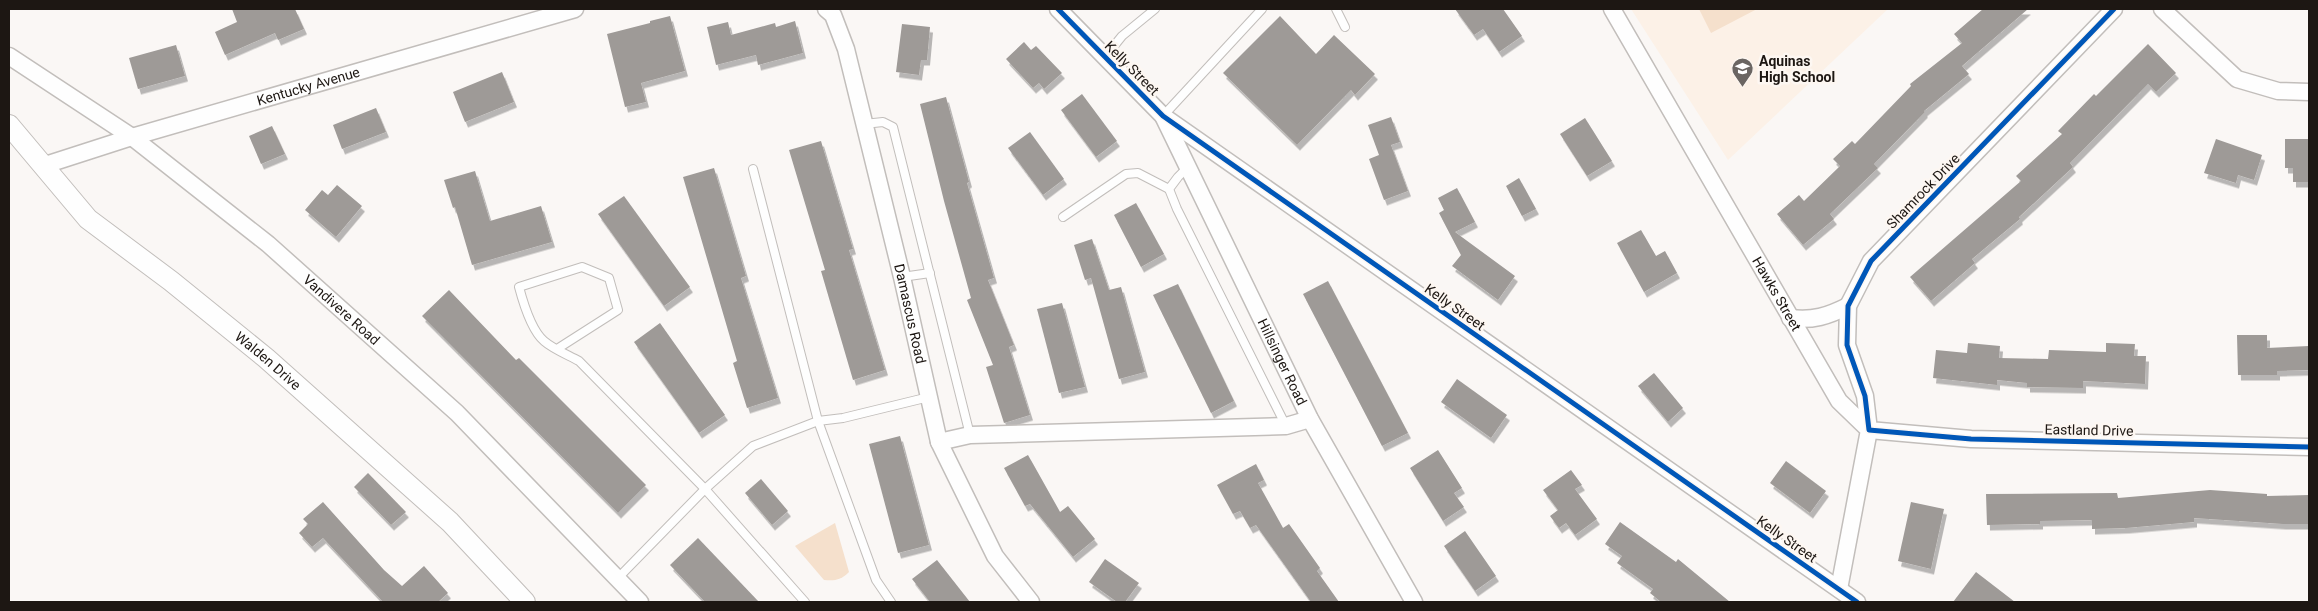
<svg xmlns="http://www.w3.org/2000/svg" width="2318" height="611" font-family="Roboto,sans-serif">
  <defs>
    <filter id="shadow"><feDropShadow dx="3" dy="5.5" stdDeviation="0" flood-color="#0004"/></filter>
  </defs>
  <rect width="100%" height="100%" fill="#faf7f5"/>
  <path fill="#fcf1e7" d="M1631,9H1888L1728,160Z"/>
  <g fill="#f5e0cc">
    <path d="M1699,9H1757L1711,33Z"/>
    <path d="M835,523L849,572C841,580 835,581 824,580L795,546Z"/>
  </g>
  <g fill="#9e9a97" filter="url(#shadow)">
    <path d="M232,9H295L304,29L278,40L275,33L225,55L215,32L237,22Z"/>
    <path d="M1455,9H1503L1522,36L1499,52L1483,29L1474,35Z"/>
    <path d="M1983,9H2028L1962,66L1969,74L1924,111L1925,112L1874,164L1878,168L1830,214L1834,219L1803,245L1777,214L1799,195L1804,201L1840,166L1833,159L1852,141L1855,144L1911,86L1910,84L1962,43L1954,34Z"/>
    <path d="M670,16L685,71L641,83L646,102L625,107L607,34L650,23V21Z"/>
    <path d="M1280,16L1316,54L1334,35L1375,74L1355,95L1351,90L1297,145L1223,73Z"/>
    <path d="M795,21L803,53L758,65L756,55L716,65L707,27L728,22L731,35L775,23L776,27Z"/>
    <path d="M902,24L930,27L927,60H921L919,75L896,72Z"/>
    <path d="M1024,42L1031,50L1036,46L1062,73L1044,89L1039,83L1033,88L1006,59Z"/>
    <path d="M2148,44L2176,73L2156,92L2148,84L2070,163L2073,167L2019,217L2020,219L1972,259L1975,263L1931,301L1910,277L2021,181L2016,176L2062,134L2058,131L2094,94L2096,96Z"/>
    <path d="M176,45L185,76L138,89L129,58Z"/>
    <path d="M502,72L514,102L465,122L453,92Z"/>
    <path d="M1082,94L1117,141L1096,157L1061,110Z"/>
    <path d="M946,97L969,182L967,183L994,278L988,280L1014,345L1009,347L1030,415L1004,423L986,367L993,365L967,300L971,298L944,201L920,104Z"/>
    <path d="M376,108L386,132L342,149L333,125Z"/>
    <path d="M1391,117L1400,142L1391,145L1408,191L1384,200L1369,159L1379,155L1368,125Z"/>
    <path d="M1585,118L1612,161L1587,176L1560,134Z"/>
    <path d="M272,126L285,154L261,164L249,136Z"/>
    <path d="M1030,132L1064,179L1043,195L1008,148Z"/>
    <path d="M2216,139L2262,155L2254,180L2238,175L2236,183L2204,173Z"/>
    <path d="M2285,139H2309V182H2293V168H2285Z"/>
    <path d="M821,141L853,249L849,250L885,370L853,380L821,271L825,270L789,150Z"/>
    <path d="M714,168L746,276L741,278L778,398L747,408L733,363L737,361L683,177Z"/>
    <path d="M475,171L490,221L541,206L552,242L472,265L455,207L453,208L444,180Z"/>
    <path d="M1519,178L1536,209L1522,216L1506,186Z"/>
    <path d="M337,185L362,206L336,237L305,210L322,190L328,195Z"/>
    <path d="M1457,188L1475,222L1455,232L1515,276L1498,300L1452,266L1461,255L1439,213L1444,210L1438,198Z"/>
    <path d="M624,196L690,287L664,306L598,214Z"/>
    <path d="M1136,203L1164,254L1141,267L1114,215Z"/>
    <path d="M1641,230L1656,256L1665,251L1677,273L1644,292L1617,243Z"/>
    <path d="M1092,239L1109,290L1121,287L1145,372L1119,379L1091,278L1085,280L1074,245Z"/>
    <path d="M1328,281L1408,433L1382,446L1303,294Z"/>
    <path d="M1178,284L1234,401L1211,413L1153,295Z"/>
    <path d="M449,290L516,360L519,358L646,485L618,513L422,316Z"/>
    <path d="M1062,303L1085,387L1059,393L1037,309Z"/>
    <path d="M660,323L725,415L699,433L634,342Z"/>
    <path d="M2237,335H2267V348L2309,346V370L2277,371V375H2238Z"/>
    <path d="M1968,343L2000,346L1999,358L2048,359L2049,350L2106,352V343L2135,344L2134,356H2146L2145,384L2083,381V388L2027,387V383L1997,380V385L1933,378L1936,350L1967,353Z"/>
    <path d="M1654,373L1683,408L1668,422L1638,386Z"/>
    <path d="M1457,379L1507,415L1491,438L1441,402Z"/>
    <path d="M900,436L929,545L898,553L869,444Z"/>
    <path d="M1438,450L1462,488L1454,493L1464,507L1443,521L1410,468Z"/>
    <path d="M1028,455L1060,512L1068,506L1095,539L1073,557L1030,504L1025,506L1004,468Z"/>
    <path d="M1786,461L1826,491L1810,513L1770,483Z"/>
    <path d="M1256,464L1264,480L1258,483L1283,528L1289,524L1320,568L1317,571L1339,602H1311L1256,525L1250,528L1240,511L1233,514L1217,485Z"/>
    <path d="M1571,470L1582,485L1575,489L1597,519L1575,535L1566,523L1559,528L1550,516L1558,510L1543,490Z"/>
    <path d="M368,473L406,512L391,525L354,487Z"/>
    <path d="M761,479L788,511L772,525L745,493Z"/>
    <path d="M2210,490L2267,494V496L2309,495V524H2283L2194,518V522L2126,528L2092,529V520L2040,521V524L1987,525L1986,494L2117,493L2118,498Z"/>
    <path d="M323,502L384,570L402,586L424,566L448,593L438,602H383L323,538L312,547L299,533L308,524L303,519Z"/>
    <path d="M1911,502L1944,509L1931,569L1898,561Z"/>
    <path d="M1620,522L1676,562L1678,559L1730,602H1661L1650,593L1653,589L1617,563L1622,556L1605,544Z"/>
    <path d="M1465,531L1496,576L1475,591L1444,546Z"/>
    <path d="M698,538L759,602H705L670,565Z"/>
    <path d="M1105,559L1139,583L1125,602H1117L1089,582Z"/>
    <path d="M937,560L970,602H930L912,579Z"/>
    <path d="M1976,572L2015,602H1953Z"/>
  </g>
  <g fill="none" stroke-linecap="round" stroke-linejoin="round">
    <defs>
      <g id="service">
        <path d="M1336,9L1345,27"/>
        <path d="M1105,57L1122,36L1155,9"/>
        <path d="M1163,116L1262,9"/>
        <path d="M864,124L883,122L893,127L970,435"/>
        <path d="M1188,167L1178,177L1169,189L1177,209L1286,426"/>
        <path d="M753,169L818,421L876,580L891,602"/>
        <path d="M1063,217L1126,174L1138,173L1169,189"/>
        <path d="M902,277L930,273"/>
        <path d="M557,349L618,310L609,278L582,267L519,287C523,302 531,330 544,341C553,349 568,355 579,361L705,489L805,602"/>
        <path d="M618,578L705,489L753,446L818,421L843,418L929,397"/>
      </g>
      <g id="minor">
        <path id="s1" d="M826,9L833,15L846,49L902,277L939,442L995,556L1031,602"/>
        <path d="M1058,9L1163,116L1857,602"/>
        <path id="s2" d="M1612,9L1839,401L1869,430L1839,589"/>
        <path d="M2114,9L1871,261L1848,306L1847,345L1865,396L1869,430L1971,439L2309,447"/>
        <path d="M2162,9L2237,79L2278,91L2309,92"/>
        <path id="s3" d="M9,56L132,137L268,244L457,413L640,602"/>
        <path id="s4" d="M1164,118L1310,419L1414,602"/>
        <path id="s5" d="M42,166L132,137L575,9"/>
        <path d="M1790,318C1813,321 1828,316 1848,306"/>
        <path d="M939,442L970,435L1286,426L1310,419"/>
      </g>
      <g id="tertiary">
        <path id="s6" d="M9,125L88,219L171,281L266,358L450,522L525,602"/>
      </g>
    </defs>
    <use href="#service" stroke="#c2bebb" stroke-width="10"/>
    <use href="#minor" stroke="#c2bebb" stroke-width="19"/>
    <use href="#tertiary" stroke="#c2bebb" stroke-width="22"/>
    <use href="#service" stroke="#fefefe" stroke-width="8"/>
    <use href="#minor" stroke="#fefefe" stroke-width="16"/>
    <use href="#tertiary" stroke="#fefefe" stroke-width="20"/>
    <defs>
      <g id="cycleway">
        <path d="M1058,9L1163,116L1857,602"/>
        <path d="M2114,9L1871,261L1848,306L1847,345L1865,396L1869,430L1971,439L2309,447"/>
      </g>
    </defs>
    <use href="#cycleway" stroke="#fdf7f2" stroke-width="8"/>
    <use href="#cycleway" stroke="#0057b8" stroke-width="5"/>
  </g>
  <defs>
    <symbol id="school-pin" viewBox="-11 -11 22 30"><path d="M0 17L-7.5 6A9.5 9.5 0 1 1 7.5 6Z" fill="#6a6562" stroke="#fdf7f2"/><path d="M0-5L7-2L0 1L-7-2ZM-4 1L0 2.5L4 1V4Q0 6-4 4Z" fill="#fff"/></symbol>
  </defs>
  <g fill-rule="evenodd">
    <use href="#school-pin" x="1730" y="56" width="25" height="34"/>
  </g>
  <g text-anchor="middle" stroke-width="5" stroke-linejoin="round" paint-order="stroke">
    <g font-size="14" font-weight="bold" fill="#1d1713" stroke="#fdf7f2" text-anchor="start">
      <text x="1759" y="66">Aquinas<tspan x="1759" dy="16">High School</tspan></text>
    </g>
    <g font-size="14" fill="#1d1713" stroke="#fdf7f2">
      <text transform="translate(1132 68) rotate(45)" y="5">Kelly Street</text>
      <text dy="5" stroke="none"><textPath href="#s5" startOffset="278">Kentucky Avenue</textPath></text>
      <text transform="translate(1923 191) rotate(-46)" y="5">Shamrock Drive</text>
      <text dy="5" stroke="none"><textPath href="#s2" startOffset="329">Hawks Street</textPath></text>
      <text transform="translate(1455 307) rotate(35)" y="5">Kelly Street</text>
      <text dy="5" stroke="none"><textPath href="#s3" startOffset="419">Vandivere Road</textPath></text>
      <text dy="5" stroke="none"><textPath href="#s1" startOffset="318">Damascus Road</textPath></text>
      <text dy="5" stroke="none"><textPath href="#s6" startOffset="352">Walden Drive</textPath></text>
      <text dy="5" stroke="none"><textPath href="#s4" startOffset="271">Hillsinger Road</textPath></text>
      <text transform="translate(2089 430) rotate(1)" y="5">Eastland Drive</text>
      <text transform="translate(1787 539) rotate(35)" y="5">Kelly Street</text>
    </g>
  </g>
  <rect width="2318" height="611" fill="none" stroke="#1d1713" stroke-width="20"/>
</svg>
